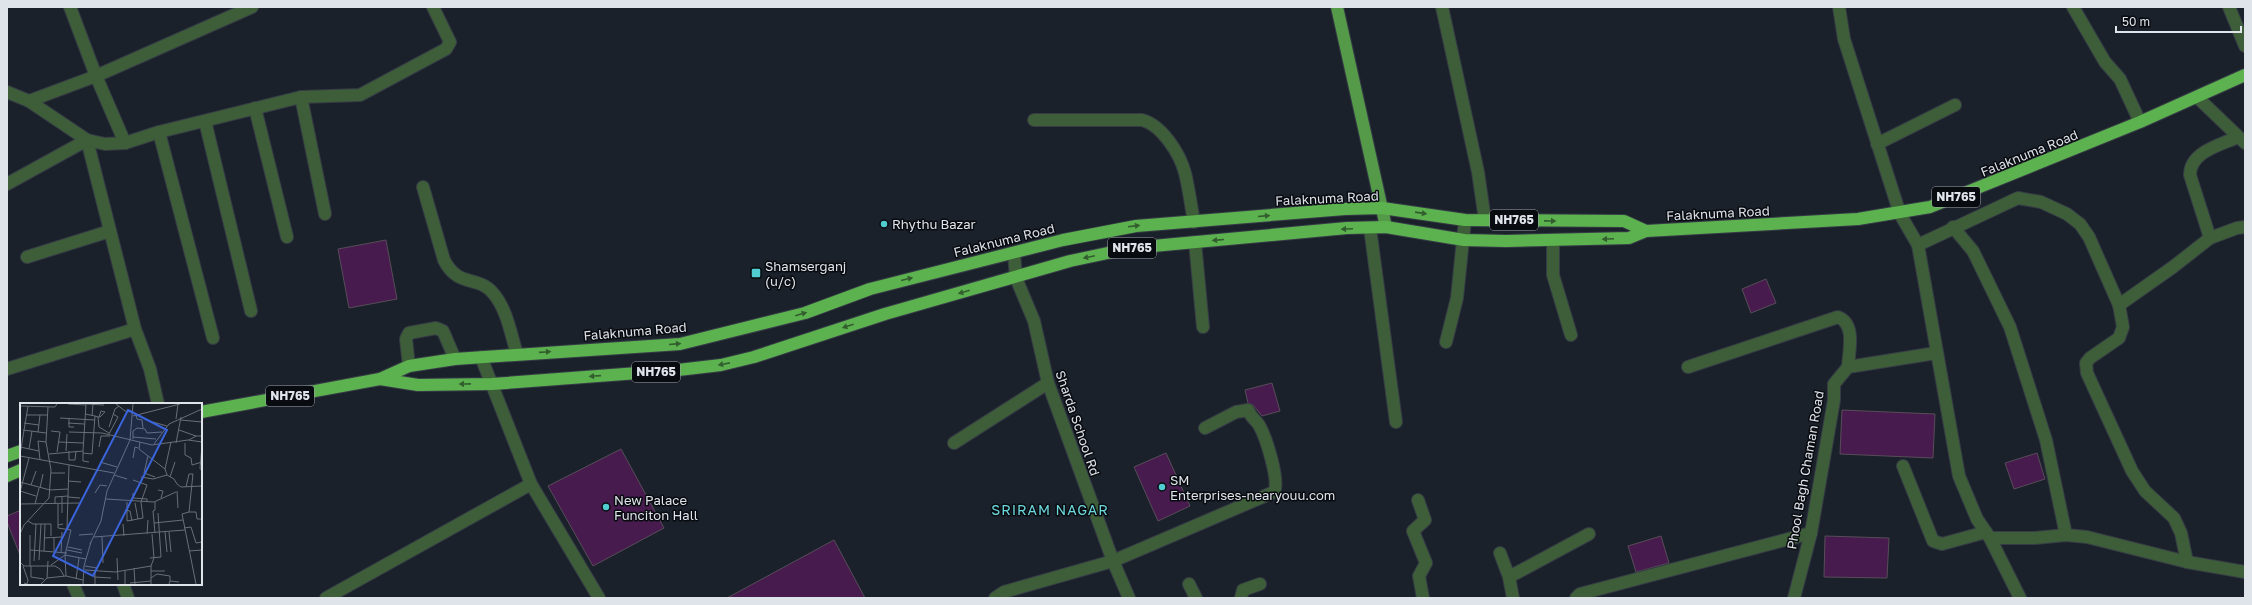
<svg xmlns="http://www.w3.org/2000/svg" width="2252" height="605" font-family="'Golos Text',sans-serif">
  <rect width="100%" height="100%" fill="#1b212b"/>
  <g fill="#481b4f" stroke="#574d58">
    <path d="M386,240L397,299L349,308L338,249Z"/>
    <path d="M1766,279L1776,303L1751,313L1742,289Z"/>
    <path d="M1272,383L1280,411L1262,416L1253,405L1248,403L1245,390Z"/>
    <path d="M1842,410L1935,414L1933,458L1840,454Z"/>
    <path d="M621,449L664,528L593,566L548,486Z"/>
    <path d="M1166,453L1190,506L1158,521L1134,467Z"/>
    <path d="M2037,453L2045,479L2014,489L2005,463Z"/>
    <path d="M21,510V555H20L7,522V516Z"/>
    <path d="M1661,536L1669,563L1636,572L1628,546Z"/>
    <path d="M1825,536L1889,538L1887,578L1824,577Z"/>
    <path d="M834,540L865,598H727Z"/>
  </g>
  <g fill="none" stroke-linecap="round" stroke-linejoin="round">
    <defs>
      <g id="minor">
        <path d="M70,7L96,76L125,143"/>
        <path d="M1442,7L1478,172L1485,220"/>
        <path d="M1839,7L1844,39L1900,214L1918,245L1959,476L1977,519L1990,538L2020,598"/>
        <path d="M2073,7L2105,62L2120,79L2140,122"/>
        <path d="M2229,7L2245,46"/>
        <path d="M7,92L29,101L87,140L135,329L150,369L158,404"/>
        <path d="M301,97L325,214"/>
        <path d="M2198,98L2245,143"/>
        <path d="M29,101L96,76L252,7"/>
        <path d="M255,108L287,237"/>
        <path d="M1034,120H1142C1162,125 1180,154 1185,173C1189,189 1191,206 1194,222"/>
        <path d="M205,121L251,311"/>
        <path d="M159,132L213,338"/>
        <path d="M1877,144L1955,105"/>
        <path d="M7,184L87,140L105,144L125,143L159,132L301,97L360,95L446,49L450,42L433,7"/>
        <path d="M423,187L444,260C458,288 478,275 493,293C507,309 511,335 517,354"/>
        <path d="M1953,227L1973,251L2010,327L2046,440L2066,535"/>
        <path d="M1370,228L1396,422"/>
        <path d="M2210,238L2237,228L2245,227"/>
        <path d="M1553,241V275L1571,335"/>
        <path d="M1195,242L1203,327"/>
        <path d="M1918,245L2018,198L2041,202L2067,214L2080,224L2089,237L2119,305L2123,327L2119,338L2090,358L2086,363L2087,373L2132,471L2145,491L2174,518L2181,533L2187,562"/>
        <path d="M1014,253L1016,278L1034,321L1048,383L1113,561L1129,598"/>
        <path d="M27,257L110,231"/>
        <path d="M2119,305L2173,267L2210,238L2190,175C2190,152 2220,145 2238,137"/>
        <path d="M1446,342L1457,298L1465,220"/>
        <path d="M481,357L531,484L599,598"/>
        <path d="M409,366L406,339L409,333L436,328L443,331L455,359"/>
        <path d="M1688,367L1838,317C1856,324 1849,350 1848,367"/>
        <path d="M7,369L135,329"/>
        <path d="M954,443L1048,383"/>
        <path d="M1903,466L1933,541L1942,544L1986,532"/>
        <path d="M1418,500L1425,520L1413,531L1426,563L1419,576L1423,598"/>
        <path d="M1990,538H2035L2066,535L2087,537L2187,562L2245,572"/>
        <path d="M1500,553L1509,577L1589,534"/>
        <path d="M1509,577L1513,598"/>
        <path d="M73,584L79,598"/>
        <path d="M123,584L128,598"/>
        <path d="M1189,584L1196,598"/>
        <path d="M326,598L531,484"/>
        <path d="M995,598L1004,592L1113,561L1274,492C1280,481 1266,437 1259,425C1256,420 1251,418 1248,410L1236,412L1205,428"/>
        <path d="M1241,598L1243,590L1260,584"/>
        <path d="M1576,598L1580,594L1811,533"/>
        <path d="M1794,598L1811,533L1834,400V384L1848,367L1936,353"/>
      </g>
      <path id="major" d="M1337,7L1386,227"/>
      <g id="highway">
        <path d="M380,379L418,385L492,384L678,370L721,365L754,357L885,314L1070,261L1131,248L1347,228L1386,227L1464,240L1506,241L1629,238L1646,231L1858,219L1930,207L2140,122L2245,75"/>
        <path d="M201,412L380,379L409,366L455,359L680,344L805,313L870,289L1063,240L1136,226L1345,209L1382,208L1465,220L1624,221L1646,231"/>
        <path d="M7,456L21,451"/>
        <path d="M7,476L21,470"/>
      </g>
    </defs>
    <use href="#minor" stroke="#363c46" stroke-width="14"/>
    <use href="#major" stroke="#363c46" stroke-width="14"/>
    <use href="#highway" stroke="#363c46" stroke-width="14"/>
    <use href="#minor" stroke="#3d5e38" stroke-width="12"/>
    <use href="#major" stroke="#549a49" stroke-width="12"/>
    <use href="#highway" stroke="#5cb24e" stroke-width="12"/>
  </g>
  <defs><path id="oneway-solid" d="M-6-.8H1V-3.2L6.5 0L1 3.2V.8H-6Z"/></defs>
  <g fill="#325e2e">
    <use href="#oneway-solid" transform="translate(1421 213) rotate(8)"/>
    <use href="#oneway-solid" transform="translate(1264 216) rotate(-5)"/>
    <use href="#oneway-solid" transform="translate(1550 221) rotate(1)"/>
    <use href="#oneway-solid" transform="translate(1134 226) rotate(-7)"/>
    <use href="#oneway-solid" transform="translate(1347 229) rotate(177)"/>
    <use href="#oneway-solid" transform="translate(1608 239) rotate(178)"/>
    <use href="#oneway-solid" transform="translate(1218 240) rotate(175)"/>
    <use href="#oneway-solid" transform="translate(1089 257) rotate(168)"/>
    <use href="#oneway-solid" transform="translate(907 279) rotate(-14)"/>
    <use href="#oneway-solid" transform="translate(964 292) rotate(164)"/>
    <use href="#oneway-solid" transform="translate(801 314) rotate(-16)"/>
    <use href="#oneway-solid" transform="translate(848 326) rotate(162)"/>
    <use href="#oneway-solid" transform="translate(675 344) rotate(-5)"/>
    <use href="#oneway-solid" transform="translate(545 352) rotate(-4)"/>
    <use href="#oneway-solid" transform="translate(724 364) rotate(169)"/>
    <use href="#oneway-solid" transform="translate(595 376) rotate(176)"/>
    <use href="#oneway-solid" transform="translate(465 384) rotate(179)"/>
  </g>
  <g fill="#51ccd1" stroke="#080b0f" stroke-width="1.5">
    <circle cx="884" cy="224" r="4"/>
    <rect x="751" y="268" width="10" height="10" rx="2"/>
    <circle cx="1162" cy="487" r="4"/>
    <circle cx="606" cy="507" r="4"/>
  </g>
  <g text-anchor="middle" stroke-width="3" stroke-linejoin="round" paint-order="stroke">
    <g fill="#080b0f" stroke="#9ea2a8" stroke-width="1">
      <rect x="1932" y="187" width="48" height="20" rx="3"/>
      <rect x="1490" y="210" width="48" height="20" rx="3"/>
      <rect x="1108" y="238" width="48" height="20" rx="3"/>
      <rect x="632" y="362" width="48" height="20" rx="3"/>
      <rect x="266" y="386" width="48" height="20" rx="3"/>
    </g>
    <g font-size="12" font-weight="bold" fill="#dfe3ea">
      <text x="1956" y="201">NH765</text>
      <text x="1514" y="224">NH765</text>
      <text x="1132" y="252">NH765</text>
      <text x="656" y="376">NH765</text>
      <text x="290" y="400">NH765</text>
    </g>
    <g font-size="13" fill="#dfe3ea" stroke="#080b0f">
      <text transform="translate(2029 153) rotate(-22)" y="5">Falaknuma Road</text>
      <text transform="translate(1327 198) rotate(-3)" y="5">Falaknuma Road</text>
      <text transform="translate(1718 213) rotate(-3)" y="5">Falaknuma Road</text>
      <text transform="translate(1004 240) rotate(-14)" y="5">Falaknuma Road</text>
      <text transform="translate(635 331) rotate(-5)" y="5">Falaknuma Road</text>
      <text transform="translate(1078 423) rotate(71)" y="5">Sharda School Rd</text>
      <text transform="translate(1805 470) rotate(-80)" y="5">Phool Bagh Chaman Road</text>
    </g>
    <g font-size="13" fill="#dfe3ea" stroke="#080b0f" text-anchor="start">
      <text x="892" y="229">Rhythu Bazar</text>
      <text x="765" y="271">Shamserganj<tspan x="765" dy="15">(u/c)</tspan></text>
      <text x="1170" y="485">SM<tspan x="1170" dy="15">Enterprises-nearyouu.com</tspan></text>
      <text x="614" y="505">New Palace<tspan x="614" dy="15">Funciton Hall</tspan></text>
    </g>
    <g font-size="14" letter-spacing="1" fill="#6cd8dc" stroke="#080b0f">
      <text x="1050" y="515">SRIRAM NAGAR</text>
    </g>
  </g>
  <g transform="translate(20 403)">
    <rect width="182" height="182" fill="#1b212b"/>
    <path fill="none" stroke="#696f77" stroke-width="1" d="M48,1L66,2M66,1L84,2M96,1L105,8L112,9M0,3L35,4L37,1M65,11L75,13L78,14H80L85,9L81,8L79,14M6,12H20M116,12L117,16L122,17L123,25M72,13L73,1M113,13L160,1M78,14L79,24L89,30M40,15L75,17M49,15V24H54M156,16L158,1M161,17L182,19M133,19L147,23M4,20L19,22M48,20L64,21M89,24L95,6L99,3M3,27L26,30M159,27L176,33M31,28L40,29L37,49M18,29L20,12H28M49,29L82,30L132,42L168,37L182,39M89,31L98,14L93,11M113,34L136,36M113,36V28L117,25L125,26L127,30L142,29M169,37L176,33H182M39,39L63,40M120,39L119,46L145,66L147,72L154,76L157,81L161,84L182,83M156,40L161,14M165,40V52L171,55L172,62L182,59M134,41L149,21L182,6M182,42L180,66L182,67M0,44L19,48M79,44L81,33H90M9,46L12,28M46,48L47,31M49,48V57H55L56,48M63,48V50L72,51L75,13M63,50V58L69,59M29,51L63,48L66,1M0,52L8,3M0,53L94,70M128,53L124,70L135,74M113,55L115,44L118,45M20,57L18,38L26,39M80,59L97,64M145,66L151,39M31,70H45M94,72L107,76M121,74L133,76L147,72M150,74L155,59M48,78L61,79M0,79L30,87L48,86M11,82L16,68M166,84L169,71H173L169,109L162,111L176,181M20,85L23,71M138,87L143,88L141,95M0,88L16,93M157,88L158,105M0,89L9,55M75,90L80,82L87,83M113,90V95L127,96V99M42,93V110M48,94L60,95M86,96L134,99L156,89M107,99V118L123,115L121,99L127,82L113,77M135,99V107L133,108L135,130M115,100L118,116M0,101L59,100M15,101L19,85M35,101V94L48,93M105,107L110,108L112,118M169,109H176L177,116H182M8,118L13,121H31V133M134,120L163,117M43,121L38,122V125L51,127L45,152L46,173M103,121L104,133M38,122V101M47,125L49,62M164,125L171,124L176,140L182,139M145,129L147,149M149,129L151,149M0,131L4,122L29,95L31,67L26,39L28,4M127,131L128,117M59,132L73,131M74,134L165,127M82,134L83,160M24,135L42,134M70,141L81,118L87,88L110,37L113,1M48,144L62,147M10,147L47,150M47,147L62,150M24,148L25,121M34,148V135M169,148L182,147M41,150L42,129M97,155L98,177M130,155L141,154L138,110M19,157L21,121M14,158L16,121M0,159L4,163H35L40,166L44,173M31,162L45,152L66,156M3,163L8,177L7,181L4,180M10,163V132M11,163V174L24,176M65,163L77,165M131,163V181M114,165L115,181M65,167L95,169L131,163L134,155L132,131M75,168V181M131,168H145M74,174L91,175M27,175L28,158M131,175L137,171L150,173V178M56,176L59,155M110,180L131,178M21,181L27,175L46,173L63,177M63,181L64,163L71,139M105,181V167M149,181L150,178L159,179"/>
    <path fill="#3a64db" fill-opacity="0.15" stroke="#3a64db" stroke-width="2" d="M108,7L147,27L73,173L33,153Z"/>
    <rect width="182" height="182" fill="none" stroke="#dfe3ea" stroke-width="2"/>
  </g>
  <rect width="2252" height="605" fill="none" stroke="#dfe3ea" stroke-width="16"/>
  <path d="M2116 26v6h125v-6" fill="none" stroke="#dfe3ea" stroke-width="2"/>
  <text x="2122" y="26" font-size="12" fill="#dfe3ea" stroke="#080b0f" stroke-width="3" paint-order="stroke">50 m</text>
</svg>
